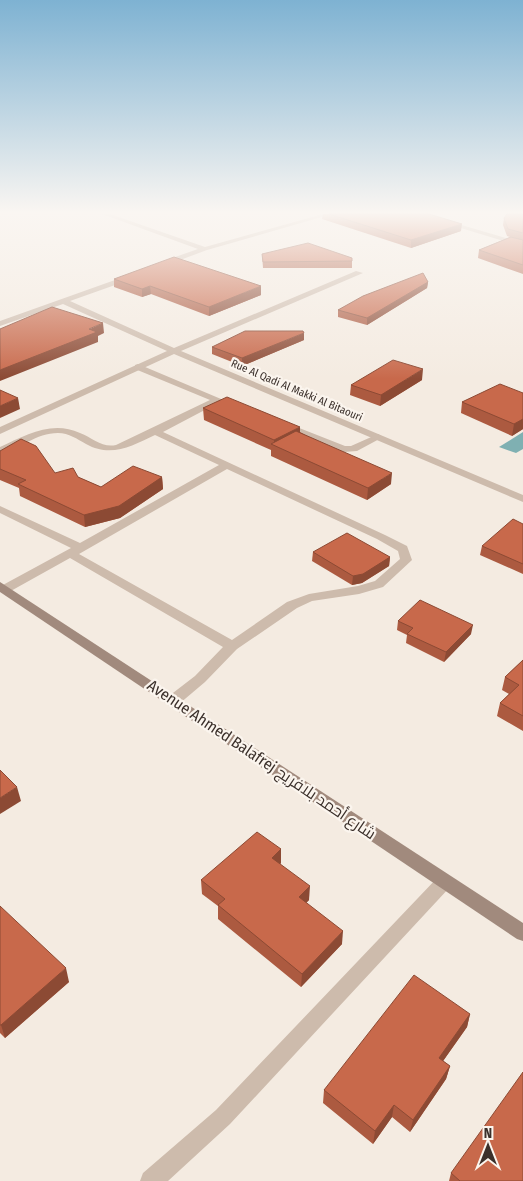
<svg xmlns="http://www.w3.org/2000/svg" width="523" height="1181" font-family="'Fira Sans Condensed',Cairo,sans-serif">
  <rect width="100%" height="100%" fill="#f4ebe1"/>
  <path fill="#7fb0b2" d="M523,432V449L516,453L499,447Z"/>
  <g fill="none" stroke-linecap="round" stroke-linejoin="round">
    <g fill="#cdbbac" fill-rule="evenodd">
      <path d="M138,364L240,407L235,410L218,403L163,432L385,535L407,546L412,560L383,587L359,594L312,601L297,608L237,649L205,682L179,704H169L167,700L169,696L195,676L223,647L70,558L9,592L0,591L1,586L71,548L0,513V506L80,543L219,465L155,435C132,446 111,458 86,444C77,439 69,433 58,433C36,433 20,449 0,454V447C26,435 52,420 80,433C93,438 102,448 116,445L210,400L135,369V365ZM227,469L377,539L398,551L400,559L375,581L358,586L309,594L287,602L232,640L79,554Z"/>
      <path d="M284,422L345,446H351L378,434L383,437L357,451L344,452L281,427L279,425Z"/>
      <path d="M444,875L450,877L453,882L450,887L230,1124L168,1181H140L143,1173L216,1110L438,877Z"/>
    </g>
    <g fill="#cdbbac" fill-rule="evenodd">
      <path d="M102,214H110L205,247L323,214H332L207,250L164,266H161V262L198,249Z"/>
      <path d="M415,214H424L523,243V247Z"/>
      <path d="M356,271L363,273L181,351L523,495V502L174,354L0,434V427L167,351L63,304L0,326V321L129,275H132V279L70,301L174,348Z"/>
    </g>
    <path fill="#a18a7d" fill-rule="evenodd" d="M0,582L523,923V941L517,939L0,592Z"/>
  </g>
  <g fill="#ac5a40">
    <path d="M323,214H429L461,231L411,248L322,219Z"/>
    <path d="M523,214V274L478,258L479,250L510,237L507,236L503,225L504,218Z"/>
    <path d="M262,254L352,258V268H263Z"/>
    <path d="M114,279L261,295L209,316L151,294L142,297L114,287Z"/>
    <path d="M428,282L427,288L367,325L338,317V310Z"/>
    <path d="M304,340L242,366L212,354V347Z"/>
    <path d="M422,380L380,406L350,395L351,385Z"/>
    <path d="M523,393V429L512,436L461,413L462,402Z"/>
    <path d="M203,408L300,432L391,484L367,500L271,456V450L204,420Z"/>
    <path d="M0,451L55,473L78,477L101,487L162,477L163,489L120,518L85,527L20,496L19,488L0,480Z"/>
    <path d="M523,524V574L480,555L482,546Z"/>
    <path d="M313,552L390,557L389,566L362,583L352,585L312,561Z"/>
    <path d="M398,621L471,634L444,662L406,643L407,635L397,630Z"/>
    <path d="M523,660V731L497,716L500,703L509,694L502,690L505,677Z"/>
    <path d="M281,849V863L280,864L309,900L306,903L342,944L301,987L218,919V906L202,894L201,880Z"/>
    <path d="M0,906L69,982L5,1038L0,1033Z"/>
    <path d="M470,1014L467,1027L443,1061L450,1066L446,1079L410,1132L392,1117L373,1144L323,1103L324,1090Z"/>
    <path d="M451,1173L523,1181H449Z"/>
  </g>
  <g fill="#8c4a34">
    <path d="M462,224L461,231L411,248V240Z"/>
    <path d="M428,282L427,288L367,325V318Z"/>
    <path d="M150,286L151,294L142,297V289Z"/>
    <path d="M261,286V295L209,316V307Z"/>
    <path d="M103,323L104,333L98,336V342L0,381V370Z"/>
    <path d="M304,333V340L242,366V358Z"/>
    <path d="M423,369L422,380L380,406L381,395Z"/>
    <path d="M18,398L20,409L0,418V406Z"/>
    <path d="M523,419V429L512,436L514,424Z"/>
    <path d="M300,427V439L274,446V440Z"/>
    <path d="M392,473L391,484L367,500L368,488Z"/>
    <path d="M162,477L163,489L120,518L85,527L84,515Z"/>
    <path d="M390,557L389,566L362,583L352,585L353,576Z"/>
    <path d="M473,625L471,634L444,662L446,652Z"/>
    <path d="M17,787L21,801L0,814V798Z"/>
    <path d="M281,849V863L272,872V858Z"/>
    <path d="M310,886L309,900L298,911L299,897Z"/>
    <path d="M343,931L342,944L301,987L302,974Z"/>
    <path d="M66,968L69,982L5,1038L1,1025Z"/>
    <path d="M470,1014L467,1027L436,1071L439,1058Z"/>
    <path d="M450,1066L446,1079L410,1132L413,1120Z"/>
    <path d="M394,1105L392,1117L373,1144L375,1131Z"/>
  </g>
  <g fill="#c8694b" stroke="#8c4a34">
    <path d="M329,214H429L462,224L411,240Z"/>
    <path d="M507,214H523V233L508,229L504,218Z"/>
    <path d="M511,237L523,240V265L479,250Z"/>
    <path d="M308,243L352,258V261L263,262L262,254Z"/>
    <path d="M174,257L261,286L209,307L150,286L142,289L114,279Z"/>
    <path d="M423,273L428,282L367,318L338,310L363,296Z"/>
    <path d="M52,307L103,323L89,329L97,332L0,370V329Z"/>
    <path d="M245,331H303L304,333L242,358L212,347Z"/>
    <path d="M393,360L423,369L381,395L351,385Z"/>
    <path d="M500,384L523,393V419L514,424L462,402Z"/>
    <path d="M0,390L18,398L0,406Z"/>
    <path d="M227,397L300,427L274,440L203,408Z"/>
    <path d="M296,431L392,473L368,488L271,444Z"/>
    <path d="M21,439L36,446L55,473L73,468L78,477L101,487L133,466L162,477L119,506L84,515L18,484L26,480L0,469V451Z"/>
    <path d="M513,519L523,524V564L482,546Z"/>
    <path d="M347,533L390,557L363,574L353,576L313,552Z"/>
    <path d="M420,600L473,625L446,652L407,634L413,628L398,621Z"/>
    <path d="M523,660V716L500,703L519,685L505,677Z"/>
    <path d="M0,770L17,787L0,798Z"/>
    <path d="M257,832L281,849L272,858L310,886L299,897L343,931L302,974L218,905L225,899L201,880Z"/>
    <path d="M0,906L66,968L1,1025H0Z"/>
    <path d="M414,975L470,1014L439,1058L450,1066L413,1120L394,1105L375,1131L324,1090Z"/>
    <path d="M523,1072V1181H460L451,1173Z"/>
  </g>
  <linearGradient id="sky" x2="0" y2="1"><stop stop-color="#7eb2d2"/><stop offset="0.56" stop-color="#faf6f2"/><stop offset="1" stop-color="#faf6f2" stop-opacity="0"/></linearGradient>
  <rect width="523" height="379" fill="url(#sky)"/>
  <g text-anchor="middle" stroke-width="4.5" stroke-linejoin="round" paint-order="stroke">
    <g font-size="11" fill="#3b302b" stroke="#fbf5ee">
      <text transform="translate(297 390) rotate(23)" y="4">Rue Al Qadi Al Makki Al Bitaouri</text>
    </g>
    <g font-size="16" fill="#3b302b" stroke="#fbf5ee">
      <text transform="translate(262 759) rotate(34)" y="6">Avenue Ahmed Balafrej شارع أحمد بلافريج</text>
    </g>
  </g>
  <g transform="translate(488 1146)" stroke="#fbf5ee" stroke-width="4" paint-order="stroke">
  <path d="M0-4L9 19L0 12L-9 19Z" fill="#3b302b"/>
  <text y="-8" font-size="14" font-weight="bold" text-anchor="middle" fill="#3b302b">N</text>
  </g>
</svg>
